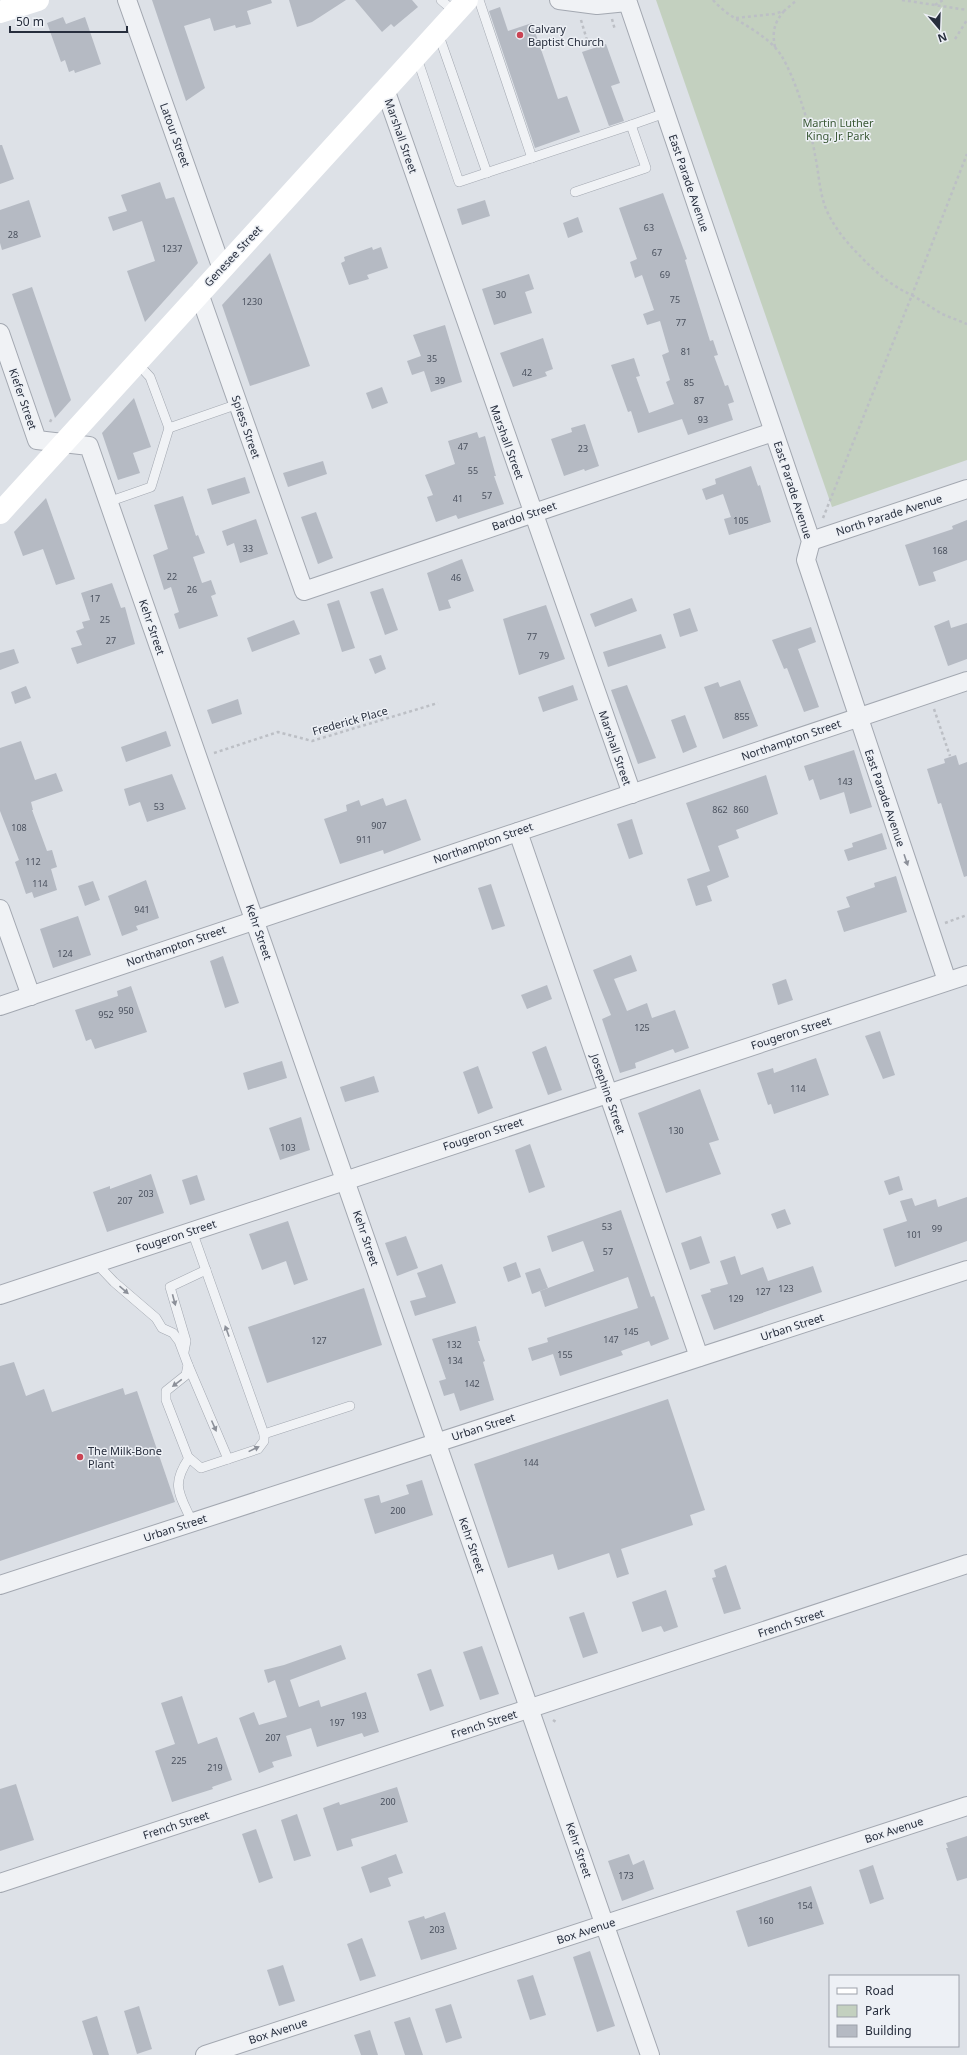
<svg xmlns="http://www.w3.org/2000/svg" width="967" height="2055" font-family="'Noto Sans',sans-serif">
  <rect width="100%" height="100%" fill="#dde1e7"/>
  <path fill="#c3d0bf" d="M656,0H967V460L832,507Z"/>
  <g fill="#b5bac3">
    <path d="M152,0H271L272,3L247,11L251,24L236,28L235,25L214,31L210,18L184,26L205,88L186,101Z"/>
    <path d="M289,0H346L312,22L297,27Z"/>
    <path d="M355,0H412L418,7L394,27L391,24L382,32Z"/>
    <path d="M500,7L508,31L532,23L558,99L567,96L580,132L535,148L489,11Z"/>
    <path d="M63,17L66,24L85,17L101,64L75,73L74,70L69,72L65,60L61,62L47,23Z"/>
    <path d="M606,44L620,83L611,86L624,121L609,126L582,52Z"/>
    <path d="M0,145H2L14,179L0,184Z"/>
    <path d="M160,182L166,199L174,197L198,263L145,322L127,271L155,261L142,221L113,231L108,217L127,211L121,195Z"/>
    <path d="M663,193L687,259L685,260L710,341L713,340L718,355L714,356L725,386L728,385L734,402L728,404L733,420L688,435L682,419L638,433L631,411L628,412L611,365L634,358L640,376L636,377L649,413L674,404L666,382L670,380L662,355L669,352L660,321L647,325L643,314L654,310L642,275L635,278L630,262L637,259L619,208Z"/>
    <path d="M29,200L41,237L2,250L0,243V210Z"/>
    <path d="M485,200L490,216L462,225L457,209Z"/>
    <path d="M578,217L583,232L568,238L563,223Z"/>
    <path d="M372,247L373,250L381,247L388,268L367,275L369,279L349,285L341,263L345,261L344,257Z"/>
    <path d="M270,253L310,366L250,386L222,305Z"/>
    <path d="M529,274L534,289L525,292L532,313L494,325L482,289Z"/>
    <path d="M32,287L71,400L55,418L12,294Z"/>
    <path d="M445,325L462,382L431,392L424,371L412,375L407,361L421,356L413,335Z"/>
    <path d="M543,338L553,369L545,372L547,376L513,387L500,353Z"/>
    <path d="M382,387L388,403L372,409L366,393Z"/>
    <path d="M134,398L151,447L133,453L140,473L118,480L102,433Z"/>
    <path d="M585,424L599,466L585,471L584,469L564,476L551,439L572,432L571,428Z"/>
    <path d="M477,432L479,438L485,436L496,476H494L504,504L458,519L456,515L436,522L427,497L433,495L425,475L455,464L448,441Z"/>
    <path d="M323,461L327,474L288,487L283,473Z"/>
    <path d="M751,466L758,486L760,485L771,522L729,535L724,519L731,517L723,494L706,500L702,489L716,484L715,479Z"/>
    <path d="M245,477L250,493L212,505L207,489Z"/>
    <path d="M183,496L196,536L198,535L205,553L193,557L202,583L211,580L216,594L211,596L218,616L179,629L174,614L179,612L171,587L164,590L153,555L168,549L154,505Z"/>
    <path d="M46,498L75,579L56,585L43,549L23,556L14,532Z"/>
    <path d="M316,512L333,558L318,564L301,517Z"/>
    <path d="M256,519L268,554L240,563L234,543L227,546L222,531Z"/>
    <path d="M967,520V560L933,572L936,581L919,586L905,545L953,529L952,526Z"/>
    <path d="M462,559L474,591L448,600L451,608L439,611L427,573Z"/>
    <path d="M112,583L121,608L125,607L135,644L77,664L71,648L82,645L76,631L84,628L82,622L90,620L81,593Z"/>
    <path d="M383,588L398,630L385,635L370,592Z"/>
    <path d="M632,598L637,611L595,627L590,614Z"/>
    <path d="M339,600L355,648L342,652L327,604Z"/>
    <path d="M546,605L565,659L519,675L503,619Z"/>
    <path d="M690,608L698,631L680,637L673,614Z"/>
    <path d="M294,620L300,634L252,652L247,638Z"/>
    <path d="M949,620L951,628L967,623V659L948,666L934,626Z"/>
    <path d="M811,627L816,642L798,649L819,707L804,712L787,668L784,669L772,640Z"/>
    <path d="M661,634L666,648L608,667L603,652Z"/>
    <path d="M14,649L19,663L0,670V653Z"/>
    <path d="M381,655L386,669L375,674L369,659Z"/>
    <path d="M740,680L758,726L723,739L704,687L718,682L720,687Z"/>
    <path d="M573,685L578,700L543,712L538,697Z"/>
    <path d="M627,685L656,758L638,764L611,690Z"/>
    <path d="M26,686L31,698L15,704L11,692Z"/>
    <path d="M238,699L242,714L212,724L207,710Z"/>
    <path d="M685,715L697,747L683,753L671,720Z"/>
    <path d="M166,731L171,746L126,762L121,747Z"/>
    <path d="M21,741L35,780L56,773L63,791L31,802L33,810H32L47,851L52,850L57,867L51,869L57,890L34,898L32,892L26,894L15,862L19,860L0,811V748Z"/>
    <path d="M854,750L872,807L850,814L844,792L820,800L813,779L809,781L804,766Z"/>
    <path d="M956,755L959,765L967,762V876L964,877L941,803L938,804L927,769L945,763L944,759Z"/>
    <path d="M172,774L186,809L147,822L140,802L129,806L124,789Z"/>
    <path d="M766,775L778,814L736,830L739,838L718,846L729,877L707,886L712,901L696,906L687,879L710,871L686,803Z"/>
    <path d="M383,798L386,806L406,799L421,840L384,854L383,850L340,864L324,819L347,811L346,805L359,800L361,806Z"/>
    <path d="M632,819L643,854L629,859L617,824Z"/>
    <path d="M882,833L887,849L848,861L844,850L853,847L852,843Z"/>
    <path d="M896,876L907,912L844,932L837,911L850,907L846,897L875,887L874,883Z"/>
    <path d="M146,880L159,918L136,926L138,930L122,936L108,896Z"/>
    <path d="M93,881L100,900L85,906L78,886Z"/>
    <path d="M491,884L505,926L492,930L478,888Z"/>
    <path d="M78,916L91,955L53,968L40,929Z"/>
    <path d="M631,955L637,971L614,979L627,1011L647,1003L652,1018L675,1010L689,1048L675,1053L673,1049L635,1063L636,1068L620,1073L602,1019L611,1015L593,970Z"/>
    <path d="M223,956L239,1003L225,1008L210,961Z"/>
    <path d="M786,979L793,1000L778,1005L772,984Z"/>
    <path d="M547,985L552,999L527,1009L521,995Z"/>
    <path d="M131,986L147,1032L95,1049L91,1039L86,1041L75,1010L118,996L117,991Z"/>
    <path d="M880,1031L895,1075L883,1079L865,1036Z"/>
    <path d="M546,1046L562,1090L548,1095L532,1052Z"/>
    <path d="M816,1058L829,1095L774,1114L771,1104L768,1105L757,1073L773,1068L774,1073Z"/>
    <path d="M282,1061L287,1078L248,1090L243,1073Z"/>
    <path d="M478,1066L493,1108L478,1114L463,1072Z"/>
    <path d="M374,1076L379,1092L345,1102L340,1087Z"/>
    <path d="M700,1089L719,1140L709,1143L721,1174L666,1193L638,1113Z"/>
    <path d="M301,1117L310,1150L280,1160L269,1128Z"/>
    <path d="M530,1144L545,1187L529,1193L515,1150Z"/>
    <path d="M151,1174L164,1213L107,1232L93,1192L110,1186V1189Z"/>
    <path d="M197,1175L205,1200L190,1205L182,1180Z"/>
    <path d="M899,1176L903,1190L889,1195L884,1181Z"/>
    <path d="M967,1197V1241L895,1267L883,1229L907,1221L900,1201L912,1198L915,1206L936,1199L938,1207Z"/>
    <path d="M785,1209L791,1224L777,1229L771,1214Z"/>
    <path d="M621,1210L651,1297L654,1296L669,1339L651,1346L649,1341L621,1351L623,1355L560,1376L553,1354L532,1361L528,1348L548,1342L547,1338L638,1308L628,1277L545,1307L540,1291L594,1271L583,1241L552,1252L547,1236Z"/>
    <path d="M288,1221L308,1280L294,1285L286,1261L262,1270L249,1234Z"/>
    <path d="M406,1236L418,1268L397,1276L385,1243Z"/>
    <path d="M701,1236L710,1263L690,1270L681,1243Z"/>
    <path d="M735,1256L741,1275L763,1267L768,1281L813,1266L822,1292L714,1330L701,1295L711,1292L710,1289L728,1284L720,1261Z"/>
    <path d="M516,1262L521,1277L508,1282L503,1267Z"/>
    <path d="M442,1264L456,1303L415,1316L410,1301L426,1297L417,1273Z"/>
    <path d="M540,1268L548,1288L532,1294L525,1273Z"/>
    <path d="M364,1288L382,1345L267,1383L248,1327Z"/>
    <path d="M476,1326L480,1341H478L485,1361L483,1362L494,1400L460,1411L454,1393L444,1396L439,1381L446,1379L432,1339Z"/>
    <path d="M14,1362L26,1396L44,1389L52,1412L123,1388L125,1395L137,1391L175,1502L0,1561V1366Z"/>
    <path d="M668,1399L705,1510L690,1515L693,1525L621,1549L629,1574L617,1578L609,1553L558,1570L553,1554L508,1568L474,1464Z"/>
    <path d="M422,1480L433,1515L375,1534L364,1499L379,1495L381,1503L409,1494L406,1485Z"/>
    <path d="M726,1565L741,1609L724,1614L712,1578L716,1577L714,1570Z"/>
    <path d="M666,1590L678,1627L664,1632L661,1626L642,1632L632,1602Z"/>
    <path d="M584,1612L598,1653L583,1658L569,1617Z"/>
    <path d="M341,1645L346,1659L290,1680L299,1707L319,1700L321,1707L366,1692L379,1732L364,1737L362,1733L317,1747L311,1728L286,1736L292,1756L272,1762L274,1767L259,1773L239,1718L254,1712L259,1725L287,1717L275,1680L268,1683L264,1670L284,1665Z"/>
    <path d="M482,1646L499,1694L480,1700L463,1652Z"/>
    <path d="M431,1669L444,1706L430,1711L417,1674Z"/>
    <path d="M182,1696L198,1744L217,1737L232,1780L212,1787L213,1789L172,1802L155,1751L175,1744L161,1703Z"/>
    <path d="M16,1784L34,1840L0,1851V1789Z"/>
    <path d="M397,1787L408,1822L351,1839L353,1846L337,1851L323,1808L339,1802L340,1805Z"/>
    <path d="M297,1814L311,1856L294,1861L281,1820Z"/>
    <path d="M256,1829L273,1878L259,1883L242,1834Z"/>
    <path d="M967,1836V1878L957,1881L946,1848H948L946,1843Z"/>
    <path d="M396,1854L403,1873L388,1878L391,1886L370,1893L361,1867Z"/>
    <path d="M629,1854L633,1865L644,1860L654,1889L622,1901L608,1861Z"/>
    <path d="M873,1865L884,1899L870,1904L859,1870Z"/>
    <path d="M811,1886L824,1924L748,1947L736,1911Z"/>
    <path d="M445,1912L457,1949L421,1960L408,1921L424,1916L425,1919Z"/>
    <path d="M362,1938L376,1976L360,1981L347,1944Z"/>
    <path d="M590,1951L615,2026L597,2032L573,1957Z"/>
    <path d="M283,1965L295,2001L279,2006L267,1970Z"/>
    <path d="M533,1975L546,2015L530,2020L517,1980Z"/>
    <path d="M451,2004L462,2038L446,2043L435,2009Z"/>
    <path d="M139,2006L152,2049L137,2054L124,2011Z"/>
    <path d="M97,2016L109,2055H93L82,2021Z"/>
    <path d="M410,2017L423,2055H405L394,2022Z"/>
    <path d="M370,2030L378,2055H361L354,2035Z"/>
  </g>
  <g fill="none" stroke-linecap="round" stroke-linejoin="round">
    <defs>
      <g id="lane">
        <path d="M441,0L456,13"/>
        <path d="M479,0L532,158"/>
        <path d="M438,33L487,173"/>
        <path d="M417,58L459,182L631,125L646,168L575,192"/>
        <path d="M631,125L665,113"/>
        <path d="M137,363L150,377L169,428L238,404"/>
        <path d="M108,502L151,487L169,428"/>
        <path d="M96,1263L114,1282L156,1318L162,1328L173,1333L179,1341L188,1365L186,1375L166,1391V1400L188,1457L201,1468L258,1449L264,1441V1434L192,1231"/>
        <path d="M184,1352L186,1341L170,1287L206,1270"/>
        <path d="M188,1365L228,1459"/>
        <path d="M264,1434L350,1406"/>
        <path d="M189,1458C170,1486 180,1494 192,1522"/>
      </g>
      <g id="street">
        <path d="M127,0L222,269"/>
        <path d="M559,0L597,5L627,2"/>
        <path d="M627,0L811,541L806,560L947,981"/>
        <path d="M385,89L632,794"/>
        <path d="M199,293L304,591L773,432"/>
        <path d="M0,333L37,440L89,446L650,2055"/>
        <path d="M811,541L967,489"/>
        <path d="M518,832L699,1357"/>
        <path d="M0,909L31,996"/>
        <path d="M0,1006L967,681"/>
        <path d="M0,1295L967,975"/>
        <path d="M0,1585L967,1270"/>
        <path d="M0,1883L967,1564"/>
        <path d="M205,2055L967,1806"/>
      </g>
    </defs>
    <use href="#lane" stroke="#a3a8b1" stroke-width="10"/>
    <use href="#street" stroke="#a3a8b1" stroke-width="20"/>
    <g stroke="#bcbfc5" stroke-width="2.5" stroke-dasharray="3 3" stroke-linecap="butt">
      <path d="M713,0C732,22 764,30 781,55C795,77 811,129 815,155C819,173 819,191 826,209C835,230 850,246 866,262C879,275 895,288 912,295L967,154"/>
      <path d="M902,0L967,10"/>
      <path d="M935,5L943,0"/>
      <path d="M736,18L774,14L784,11L797,0"/>
      <path d="M612,19L615,30"/>
      <path d="M581,20L589,47"/>
      <path d="M955,39L967,20"/>
      <path d="M775,47C772,32 774,23 784,11"/>
      <path d="M50,422L52,418"/>
      <path d="M823,518L912,295L942,314L967,324"/>
      <path d="M934,709L950,756"/>
      <path d="M214,753L278,732L312,741L438,703"/>
      <path d="M945,923L967,915"/>
      <path d="M553,1720L556,1722"/>
    </g>
    <use href="#lane" stroke="#f0f2f5" stroke-width="9"/>
    <use href="#street" stroke="#f0f2f5" stroke-width="18"/>
    <g stroke="#fff" stroke-width="22">
      <path d="M0,12L38,0"/>
      <path d="M0,513L467,0"/>
    </g>
  </g>
  <defs><path id="oneway-solid" d="M-6-.8H1V-3.2L6.5 0L1 3.2V.8H-6Z"/></defs>
  <g fill="#8c9099">
    <use href="#oneway-solid" transform="translate(906 860) rotate(71)"/>
    <use href="#oneway-solid" transform="translate(124 1290) rotate(41)"/>
    <use href="#oneway-solid" transform="translate(174 1300) rotate(75)"/>
    <use href="#oneway-solid" transform="translate(227 1331) rotate(-110)"/>
    <use href="#oneway-solid" transform="translate(177 1383) rotate(143)"/>
    <use href="#oneway-solid" transform="translate(214 1426) rotate(66)"/>
    <use href="#oneway-solid" transform="translate(254 1449) rotate(-26)"/>
  </g>
  <g fill="#ca4454" stroke="#edf0f5" stroke-width="1.5">
    <circle cx="520" cy="35" r="4"/>
    <circle cx="80" cy="1457" r="4"/>
  </g>
  <g text-anchor="middle" stroke-width="3" stroke-linejoin="round" paint-order="stroke">
    <g font-size="9" fill="#4a515e">
      <text x="649" y="231">63</text>
      <text x="13" y="238">28</text>
      <text x="172" y="252">1237</text>
      <text x="657" y="256">67</text>
      <text x="665" y="278">69</text>
      <text x="501" y="298">30</text>
      <text x="675" y="303">75</text>
      <text x="252" y="305">1230</text>
      <text x="681" y="326">77</text>
      <text x="686" y="355">81</text>
      <text x="432" y="362">35</text>
      <text x="527" y="376">42</text>
      <text x="440" y="384">39</text>
      <text x="689" y="386">85</text>
      <text x="699" y="404">87</text>
      <text x="703" y="423">93</text>
      <text x="463" y="450">47</text>
      <text x="583" y="452">23</text>
      <text x="473" y="474">55</text>
      <text x="487" y="499">57</text>
      <text x="458" y="502">41</text>
      <text x="741" y="524">105</text>
      <text x="248" y="552">33</text>
      <text x="940" y="554">168</text>
      <text x="172" y="580">22</text>
      <text x="456" y="581">46</text>
      <text x="192" y="593">26</text>
      <text x="95" y="602">17</text>
      <text x="105" y="623">25</text>
      <text x="532" y="640">77</text>
      <text x="111" y="644">27</text>
      <text x="544" y="659">79</text>
      <text x="742" y="720">855</text>
      <text x="845" y="785">143</text>
      <text x="159" y="810">53</text>
      <text x="720" y="813">862</text>
      <text x="741" y="813">860</text>
      <text x="379" y="829">907</text>
      <text x="19" y="831">108</text>
      <text x="364" y="843">911</text>
      <text x="33" y="865">112</text>
      <text x="40" y="887">114</text>
      <text x="142" y="913">941</text>
      <text x="65" y="957">124</text>
      <text x="126" y="1014">950</text>
      <text x="106" y="1018">952</text>
      <text x="642" y="1031">125</text>
      <text x="798" y="1092">114</text>
      <text x="676" y="1134">130</text>
      <text x="288" y="1151">103</text>
      <text x="146" y="1197">203</text>
      <text x="125" y="1204">207</text>
      <text x="607" y="1230">53</text>
      <text x="937" y="1232">99</text>
      <text x="914" y="1238">101</text>
      <text x="608" y="1255">57</text>
      <text x="786" y="1292">123</text>
      <text x="763" y="1295">127</text>
      <text x="736" y="1302">129</text>
      <text x="631" y="1335">145</text>
      <text x="611" y="1343">147</text>
      <text x="319" y="1344">127</text>
      <text x="454" y="1348">132</text>
      <text x="565" y="1358">155</text>
      <text x="455" y="1364">134</text>
      <text x="472" y="1387">142</text>
      <text x="531" y="1466">144</text>
      <text x="398" y="1514">200</text>
      <text x="359" y="1719">193</text>
      <text x="337" y="1726">197</text>
      <text x="273" y="1741">207</text>
      <text x="179" y="1764">225</text>
      <text x="215" y="1771">219</text>
      <text x="388" y="1805">200</text>
      <text x="626" y="1879">173</text>
      <text x="805" y="1909">154</text>
      <text x="766" y="1924">160</text>
      <text x="437" y="1933">203</text>
    </g>
    <g font-size="11" fill="#272e3d" stroke="#edf0f5" text-anchor="start">
      <text x="528" y="33">Calvary<tspan x="528" dy="13">Baptist Church</tspan></text>
      <text x="88" y="1455">The Milk-Bone<tspan x="88" dy="13">Plant</tspan></text>
    </g>
    <g font-size="11" fill="#3a5835" stroke="#edf0f5">
      <text x="838" y="127">Martin Luther<tspan x="838" dy="13">King, Jr. Park</tspan></text>
    </g>
    <g font-size="11" fill="#272e3d" stroke="#edf0f5">
      <text transform="translate(175 135) rotate(70)" y="4">Latour Street</text>
      <text transform="translate(401 136) rotate(71)" y="4">Marshall Street</text>
      <text transform="translate(689 183) rotate(71)" y="4">East Parade Avenue</text>
      <text transform="translate(233 256) rotate(-47)" y="4">Genesee Street</text>
      <text transform="translate(23 399) rotate(71)" y="4">Kiefer Street</text>
      <text transform="translate(246 427) rotate(71)" y="4">Spiess Street</text>
      <text transform="translate(507 442) rotate(70)" y="4">Marshall Street</text>
      <text transform="translate(793 490) rotate(72)" y="4">East Parade Avenue</text>
      <text transform="translate(889 515) rotate(-18)" y="4">North Parade Avenue</text>
      <text transform="translate(524 516) rotate(-19)" y="4">Bardol Street</text>
      <text transform="translate(152 627) rotate(71)" y="4">Kehr Street</text>
      <text transform="translate(350 721) rotate(-16)" y="4">Frederick Place</text>
      <text transform="translate(791 740) rotate(-19)" y="4">Northampton Street</text>
      <text transform="translate(615 748) rotate(71)" y="4">Marshall Street</text>
      <text transform="translate(885 798) rotate(71)" y="4">East Parade Avenue</text>
      <text transform="translate(483 843) rotate(-19)" y="4">Northampton Street</text>
      <text transform="translate(259 932) rotate(71)" y="4">Kehr Street</text>
      <text transform="translate(176 946) rotate(-19)" y="4">Northampton Street</text>
      <text transform="translate(791 1033) rotate(-18)" y="4">Fougeron Street</text>
      <text transform="translate(608 1094) rotate(71)" y="4">Josephine Street</text>
      <text transform="translate(483 1134) rotate(-18)" y="4">Fougeron Street</text>
      <text transform="translate(176 1236) rotate(-18)" y="4">Fougeron Street</text>
      <text transform="translate(366 1238) rotate(71)" y="4">Kehr Street</text>
      <text transform="translate(792 1327) rotate(-18)" y="4">Urban Street</text>
      <text transform="translate(483 1427) rotate(-18)" y="4">Urban Street</text>
      <text transform="translate(175 1528) rotate(-18)" y="4">Urban Street</text>
      <text transform="translate(472 1545) rotate(71)" y="4">Kehr Street</text>
      <text transform="translate(791 1623) rotate(-18)" y="4">French Street</text>
      <text transform="translate(484 1724) rotate(-18)" y="4">French Street</text>
      <text transform="translate(176 1825) rotate(-18)" y="4">French Street</text>
      <text transform="translate(894 1830) rotate(-18)" y="4">Box Avenue</text>
      <text transform="translate(579 1850) rotate(71)" y="4">Kehr Street</text>
      <text transform="translate(586 1931) rotate(-18)" y="4">Box Avenue</text>
      <text transform="translate(278 2031) rotate(-18)" y="4">Box Avenue</text>
    </g>
  </g>
  <rect x="829" y="1975" width="130" height="72" fill="#edf0f5" stroke="#9ea2ab"/>
  <rect x="837" y="1988" width="20" height="6" fill="#ffffff" stroke="#9ea2ab"/>
  <text x="865" y="1995" font-size="12" fill="#272e3d">Road</text>
  <rect x="837" y="2005" width="20" height="12" fill="#c3d0bf" stroke="#9ea2ab"/>
  <text x="865" y="2015" font-size="12" fill="#272e3d">Park</text>
  <rect x="837" y="2025" width="20" height="12" fill="#b5bac3" stroke="#9ea2ab"/>
  <text x="865" y="2035" font-size="12" fill="#272e3d">Building</text>
  <g transform="translate(939 28) rotate(161)" stroke="#edf0f5" stroke-width="3" paint-order="stroke">
  <path d="M0-3L7 15L0 10L-7 15Z" fill="#272e3d"/>
  <text y="-6" font-size="11" font-weight="bold" text-anchor="middle" fill="#272e3d">N</text>
  </g>
  <path d="M10 26v6h117v-6" fill="none" stroke="#272e3d" stroke-width="2"/>
  <text x="16" y="26" font-size="12" fill="#272e3d" stroke="#edf0f5" stroke-width="3" paint-order="stroke">50 m</text>
</svg>
